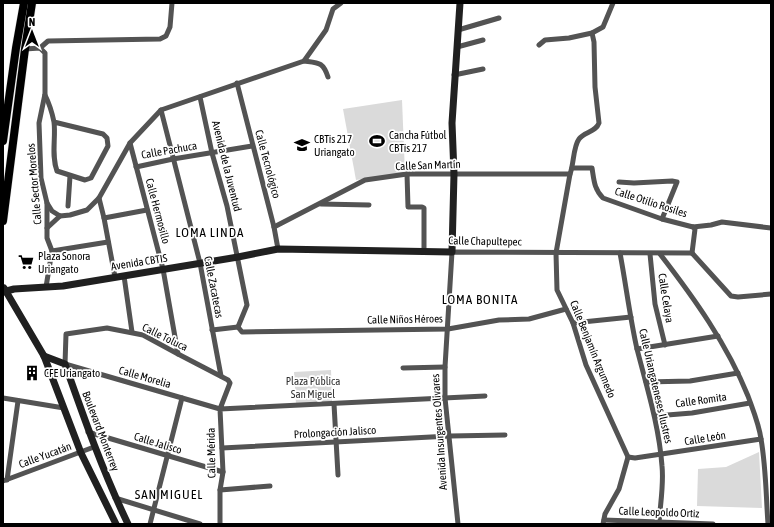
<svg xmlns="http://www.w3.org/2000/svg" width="774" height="527" font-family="'Asap Condensed',sans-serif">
  <rect width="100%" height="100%" fill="#fff"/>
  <g fill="#dadada">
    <path d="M402,100L405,173L356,180L343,109Z"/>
    <path d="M331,370L332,402L296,404L294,372Z"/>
    <path d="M759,452L762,508L697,506L698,469L726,467Z"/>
  </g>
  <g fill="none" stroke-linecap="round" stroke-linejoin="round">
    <defs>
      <g id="primary">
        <path d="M3,141L16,48L24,3"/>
        <path d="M3,221L25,49L32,3"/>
      </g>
    </defs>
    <use href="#primary" stroke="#dbdbdb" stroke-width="9"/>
    <g stroke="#535353" stroke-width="5">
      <path d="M458,30L499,18"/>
      <path d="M592,33L594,42L595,87L599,123C596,132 584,132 579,139C573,147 574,164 570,174L556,253L557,290L573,323L586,365L628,457L619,489L605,514L603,524"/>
      <path d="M539,45L545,40L569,38L592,33L603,27L613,3"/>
      <path d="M457,47L483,40"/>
      <path d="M40,48L48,41L160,39L166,36L170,27L172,3"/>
      <path d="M25,49L40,48L45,53V94L39,123L41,178L47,203V238L52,251L46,287"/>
      <path d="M304,61C319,63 323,62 328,77"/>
      <path d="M454,75L483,69"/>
      <path d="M237,83L274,227L278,249"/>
      <path d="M45,95C49,103 52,112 54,122C56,138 51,155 57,171L85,180L91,178L108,146L107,138L103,134L54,122"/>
      <path d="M200,97L212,153L227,206L247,305L238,327"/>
      <path d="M161,110L200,263L221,376"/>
      <path d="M130,143L163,269L178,354"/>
      <path d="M136,167L173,159L252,146"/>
      <path d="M572,168H592C594,180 594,189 603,198L662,219L693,227L711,225L722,222L771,228"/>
      <path d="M407,174L408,207H422L424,208V251"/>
      <path d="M619,182L634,183L672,181L677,182L662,219"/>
      <path d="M99,198L104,218L115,277"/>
      <path d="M47,203L52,211L60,216L70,215L87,210L99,198L130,143L161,110L304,61L326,30L333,9L341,3"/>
      <path d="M321,204L369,205"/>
      <path d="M68,206L70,176"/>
      <path d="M104,218L147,210"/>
      <path d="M274,227L365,180L407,174H570"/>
      <path d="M47,228L60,216"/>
      <path d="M52,251L108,242"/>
      <path d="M620,253C626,285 630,318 637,349C647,388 659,426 662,466C664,485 660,505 659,524"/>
      <path d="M692,253L731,296L738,297L771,294"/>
      <path d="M692,253L695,229L693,227"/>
      <path d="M650,254L655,304L665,345"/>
      <path d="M660,254C694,298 727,344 748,396C753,410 759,424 761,439C766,467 766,496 768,524"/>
      <path d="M124,276L132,332"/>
      <path d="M573,323L631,317"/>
      <path d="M238,327L242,332L448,329L499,320L529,319L566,309"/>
      <path d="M212,330L238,327"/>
      <path d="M637,349L718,336"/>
      <path d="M403,368L445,367"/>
      <path d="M646,382L690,381L738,373"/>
      <path d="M3,398L64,408"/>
      <path d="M334,404L338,475"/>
      <path d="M655,416L692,413L750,403"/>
      <path d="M88,432L223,472"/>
      <path d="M222,448L450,436L505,435"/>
      <path d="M628,457L635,458L761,439"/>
      <path d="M7,480L18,401"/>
      <path d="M3,481L94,447"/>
      <path d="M220,490L270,486"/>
      <path d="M115,498L200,524"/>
      <path d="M604,520L713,524"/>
      <path d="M150,524L182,398"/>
      <path d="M220,524V490L223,472L220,409L230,383L228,380L178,354L143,335L107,328L66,334L65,364L220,409L485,396"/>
      <path d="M458,524L445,398V367L452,252L692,253"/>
    </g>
    <g stroke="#202020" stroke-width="7">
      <path d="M4,288L44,356L81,453L116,524"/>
      <path d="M3,292L14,289L63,286L238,257L278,249L452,252L454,174L452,123L460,3"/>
      <path d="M44,356L65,364C84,418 103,472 128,524"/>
    </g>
    <use href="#primary" stroke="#000" stroke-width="8"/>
  </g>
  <defs>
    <symbol id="stadium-bare" viewBox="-9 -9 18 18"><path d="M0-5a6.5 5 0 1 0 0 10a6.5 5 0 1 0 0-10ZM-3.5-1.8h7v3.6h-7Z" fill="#000" stroke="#fff" stroke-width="2.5" paint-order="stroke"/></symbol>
    <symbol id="school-bare" viewBox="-9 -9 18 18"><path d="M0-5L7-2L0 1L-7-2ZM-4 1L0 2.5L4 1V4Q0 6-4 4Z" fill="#000" stroke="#fff" stroke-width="2.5" paint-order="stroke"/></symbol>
    <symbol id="supermarket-bare" viewBox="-9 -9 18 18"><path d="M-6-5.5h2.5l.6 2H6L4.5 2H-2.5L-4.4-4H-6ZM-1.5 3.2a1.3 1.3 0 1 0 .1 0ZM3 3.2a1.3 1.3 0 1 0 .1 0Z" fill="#000" stroke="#fff" stroke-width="2.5" paint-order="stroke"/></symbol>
    <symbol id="building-bare" viewBox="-9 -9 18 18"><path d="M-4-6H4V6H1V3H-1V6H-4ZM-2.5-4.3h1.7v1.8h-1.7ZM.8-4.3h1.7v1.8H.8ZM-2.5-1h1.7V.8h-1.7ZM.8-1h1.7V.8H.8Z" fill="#000" stroke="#fff" stroke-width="2.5" paint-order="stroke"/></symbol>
  </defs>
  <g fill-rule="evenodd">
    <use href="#stadium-bare" x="366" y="130" width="22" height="22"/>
    <use href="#school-bare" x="291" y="134" width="22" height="22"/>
    <use href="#supermarket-bare" x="15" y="251" width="22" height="22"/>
    <use href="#building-bare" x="21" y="362" width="22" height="22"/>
  </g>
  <g text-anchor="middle" stroke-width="3.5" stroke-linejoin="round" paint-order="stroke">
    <g font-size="11" fill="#000" stroke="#fff" text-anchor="start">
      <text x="389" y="139">Cancha Fútbol<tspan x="389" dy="13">CBTis 217</tspan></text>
      <text x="314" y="143">CBTis 217<tspan x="314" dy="13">Uriangato</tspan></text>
      <text x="38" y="260">Plaza Sonora<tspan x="38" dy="13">Uriangato</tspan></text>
      <text x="44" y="377">CFE Uriangato</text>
    </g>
    <g font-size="11" fill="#000" stroke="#fff">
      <text transform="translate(169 150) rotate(-10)" y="4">Calle Pachuca</text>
      <text transform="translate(268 164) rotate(75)" y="4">Calle Tecnológico</text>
      <text transform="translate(428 165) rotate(-2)" y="4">Calle San Martín</text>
      <text transform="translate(227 166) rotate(76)" y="4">Avenida de la Juventud</text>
      <text transform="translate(34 184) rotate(-95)" y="4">Calle Sector Morelos</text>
      <text transform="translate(651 202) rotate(18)" y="4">Calle Otilio Rosiles</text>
      <text transform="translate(158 211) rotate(75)" y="4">Calle Hermosillo</text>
      <text transform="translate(485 241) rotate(1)" y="4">Calle Chapultepec</text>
      <text transform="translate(139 262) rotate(-9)" y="4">Avenida CBTIS</text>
      <text transform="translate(214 287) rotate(79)" y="4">Calle Zacatecas</text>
      <text transform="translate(666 298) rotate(81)" y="4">Calle Celaya</text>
      <text transform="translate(405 319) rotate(-1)" y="4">Calle Niños Héroes</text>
      <text transform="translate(165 337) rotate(26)" y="4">Calle Toluca</text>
      <text transform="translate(593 349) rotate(68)" y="4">Calle Benjamín Argumedo</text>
      <text transform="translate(145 377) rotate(16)" y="4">Calle Morelia</text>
      <text transform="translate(656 386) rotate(77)" y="4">Calle Uriangateneses Ilustres</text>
      <text transform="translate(701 400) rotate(-8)" y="4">Calle Romita</text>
      <text transform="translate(101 431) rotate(69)" y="4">Boulevard Monterrey</text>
      <text transform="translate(335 432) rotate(-3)" y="4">Prolongación Jalisco</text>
      <text transform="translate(439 432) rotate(-94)" y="4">Avenida Insurgentes Olivares</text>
      <text transform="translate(705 438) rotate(-9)" y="4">Calle León</text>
      <text transform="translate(158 443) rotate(17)" y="4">Calle Jalisco</text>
      <text transform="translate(211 453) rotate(-91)" y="4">Calle Mérida</text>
      <text transform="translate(45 455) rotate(-20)" y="4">Calle Yucatán</text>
      <text transform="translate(659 512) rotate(2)" y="4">Calle Leopoldo Ortiz</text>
    </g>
    <g font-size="11" fill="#313131" stroke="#fff">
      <text x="313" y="385">Plaza Pública<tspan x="313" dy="13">San Miguel</tspan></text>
    </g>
    <g font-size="13" letter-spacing="1" fill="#000" stroke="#fff">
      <text x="210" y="237">LOMA LINDA</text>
      <text x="480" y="304">LOMA BONITA</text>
      <text x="169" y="499">SAN MIGUEL</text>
    </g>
  </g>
  <rect width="774" height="527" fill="none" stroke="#000000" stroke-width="8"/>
  <g transform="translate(32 32)" stroke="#ffffff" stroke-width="3" paint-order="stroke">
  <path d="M0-3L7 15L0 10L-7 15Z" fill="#000000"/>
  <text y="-6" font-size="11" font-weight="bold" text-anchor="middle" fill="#000000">N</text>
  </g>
</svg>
